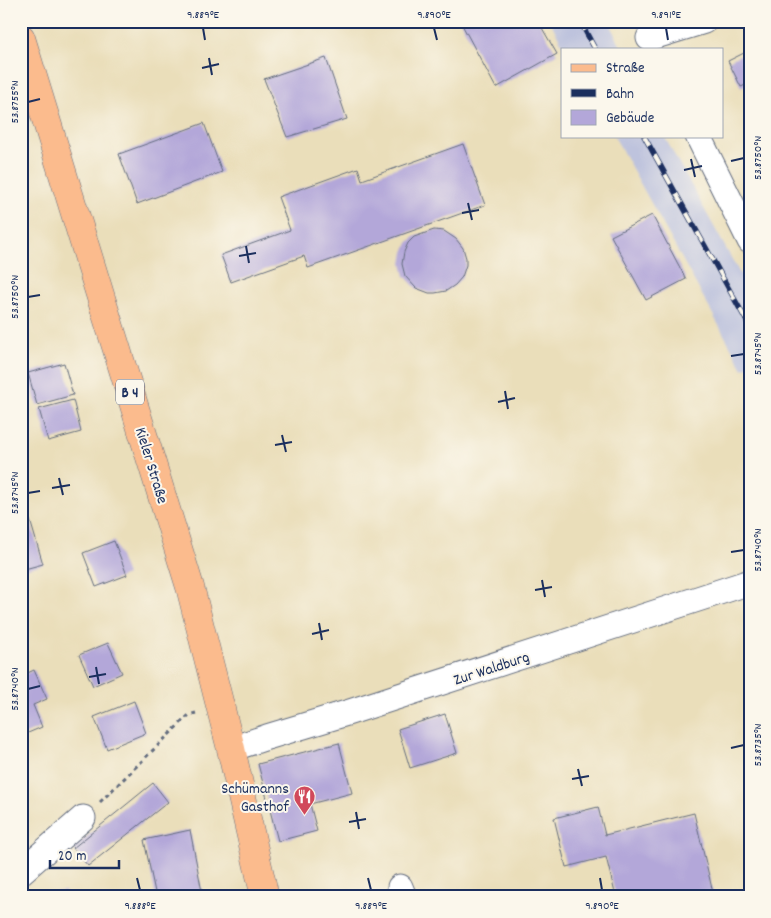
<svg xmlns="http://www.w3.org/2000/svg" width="771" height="918" font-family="Dekko,sans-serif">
  <rect width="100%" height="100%" fill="#fbf7ec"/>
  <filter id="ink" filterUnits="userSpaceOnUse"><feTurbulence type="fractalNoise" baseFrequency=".02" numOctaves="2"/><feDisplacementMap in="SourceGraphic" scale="10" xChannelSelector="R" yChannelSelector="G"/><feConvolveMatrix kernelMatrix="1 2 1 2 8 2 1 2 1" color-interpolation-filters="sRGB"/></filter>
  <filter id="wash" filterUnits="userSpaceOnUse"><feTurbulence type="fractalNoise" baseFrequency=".0096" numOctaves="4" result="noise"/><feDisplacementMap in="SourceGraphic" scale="20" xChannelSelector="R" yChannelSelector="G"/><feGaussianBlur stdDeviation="1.12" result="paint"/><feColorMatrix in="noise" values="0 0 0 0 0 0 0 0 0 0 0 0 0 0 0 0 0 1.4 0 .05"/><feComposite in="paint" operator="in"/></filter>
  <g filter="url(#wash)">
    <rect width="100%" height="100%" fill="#eadeba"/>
    <g fill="#bec3dd">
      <path d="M550,21H609L622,49H565Z"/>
      <path d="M614,136H664L750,292V365L743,369Z"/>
    </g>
    <g id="blocks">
      <g fill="#b3a7d9">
        <path d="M460,21H538L557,54L496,88Z"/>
        <path d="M750,50V83L741,87L728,61Z"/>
        <path d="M326,58L347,119L287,137L264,79Z"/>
        <path d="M204,123L222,172L137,204L119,154Z"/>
        <path d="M463,144L485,205L308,268L304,256L231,282L221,255L290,230L278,197L358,168L362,180Z"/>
        <path d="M652,215L686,279L646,300L611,236Z"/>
        <path d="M434,230L444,231L456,239L463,248L466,258V265L462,277L455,285L446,291L435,293H429L416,288L405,276L402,264L404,252L408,243L414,237Z"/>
        <path d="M64,363L73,395L37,405L28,373Z"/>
        <path d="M73,400L81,432L48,441L39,409Z"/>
        <path d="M30,520L43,564L21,570V522Z"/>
        <path d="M114,541L127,575L96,587L83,553Z"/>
        <path d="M108,643L122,673L93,686L79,655Z"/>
        <path d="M34,670L47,699L33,705L42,727L21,736V676Z"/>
        <path d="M134,701L146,733L107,749L94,717Z"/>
        <path d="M445,714L457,753L410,768L398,729Z"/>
        <path d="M339,743L352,793L310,804L317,831L278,841L258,764Z"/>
        <path d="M153,783L168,802L88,866L73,848Z"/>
        <path d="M598,807L605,835L694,813L714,897H616L606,857L566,867L554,818Z"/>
        <path d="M190,830L203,897H156L144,840Z"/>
        <path d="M65,891L66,897H25V895Z"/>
      </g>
    </g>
  </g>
  <g filter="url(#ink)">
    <use href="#blocks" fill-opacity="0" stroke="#636c7e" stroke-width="1"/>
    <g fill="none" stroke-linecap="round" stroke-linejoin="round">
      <defs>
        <g id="street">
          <path d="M649,38L704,21"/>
          <path d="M698,136L750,241"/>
          <path d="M231,749L267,737L350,712L750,582"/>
          <path d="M21,872L83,818"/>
          <path d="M400,887L404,897"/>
        </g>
        <path id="primary" d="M21,38L190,587L231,749L265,897"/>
      </defs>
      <use href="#street" stroke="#636c7e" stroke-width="27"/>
      <use href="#primary" stroke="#636c7e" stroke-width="29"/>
      <path stroke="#636c7e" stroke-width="3" stroke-dasharray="4 4" stroke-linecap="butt" d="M100,802L189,715L196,713"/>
      <use href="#street" stroke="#fff" stroke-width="25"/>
      <use href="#primary" stroke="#fbbb8d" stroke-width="28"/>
      <defs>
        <g id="rail">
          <path d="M580,21L595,49"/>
          <path d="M644,136L750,327"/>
        </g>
      </defs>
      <use href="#rail" stroke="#1b2f5e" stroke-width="5.5"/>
      <use href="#rail" stroke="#fbf7ec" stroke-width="4" stroke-dasharray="11" stroke-linecap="butt"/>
    </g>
  </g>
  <path fill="none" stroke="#1b2f5e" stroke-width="2" d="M203,28L205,40M434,28L437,40M666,28L668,40M209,58L212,75M202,68L219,64M28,102L40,99M691,159L695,177M731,161L744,158M684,170L702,166M468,203L472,220M462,213L479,210M246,246L249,263M239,256L256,253M28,297L40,295M731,356L744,354M505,391L508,409M498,402L515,398M282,435L286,452M275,445L292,442M59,478L63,495M52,488L70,485M28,493L40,491M731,552L744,550M542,580L545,597M535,590L552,587M319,623L322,640M312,634L329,630M96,667L99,684M89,677L106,674M28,689L40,686M731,748L744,745M578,769L582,786M572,779L589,776M356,812L359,829M349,822L366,819M137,878L140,890M368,878L371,890M600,878L602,890"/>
  <defs>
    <symbol id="restaurant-pin" viewBox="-11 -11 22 30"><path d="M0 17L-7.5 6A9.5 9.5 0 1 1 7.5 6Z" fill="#d1495b" stroke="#fbf7ec"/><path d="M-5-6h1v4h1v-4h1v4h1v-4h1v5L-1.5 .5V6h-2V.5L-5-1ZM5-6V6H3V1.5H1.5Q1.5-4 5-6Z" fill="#fff"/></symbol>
  </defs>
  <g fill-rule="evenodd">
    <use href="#restaurant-pin" x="292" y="784" width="25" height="34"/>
  </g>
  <g text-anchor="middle" stroke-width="4" stroke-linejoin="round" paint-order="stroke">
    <rect fill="#fbf7ec" stroke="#5e6b89" stroke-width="1" x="116" y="379.5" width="28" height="25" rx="4"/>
    <g font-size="15" font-weight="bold" fill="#1b2f5e">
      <text x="130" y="397">B 4</text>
    </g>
    <g font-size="16" fill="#1b2f5e" stroke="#fbf7ec">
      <text transform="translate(153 465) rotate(73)" y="6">Kieler Straße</text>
      <text transform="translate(491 667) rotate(-18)" y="6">Zur Waldburg</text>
    </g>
    <g font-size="16" fill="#1b2f5e" stroke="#fbf7ec" text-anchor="end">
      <text x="289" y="793">Schümanns<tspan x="289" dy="18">Gasthof</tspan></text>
    </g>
  </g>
  <rect width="771" height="918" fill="none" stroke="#fbf7ec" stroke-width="55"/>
  <rect x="561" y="48" width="162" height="90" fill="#fbf7ec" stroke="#a1a7b3"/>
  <rect x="571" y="64" width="25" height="8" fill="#fbbb8d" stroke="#a1a7b3"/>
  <text x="606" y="72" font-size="15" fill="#1b2f5e">Straße</text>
  <rect x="571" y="89" width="25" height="8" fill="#1b2f5e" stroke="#a1a7b3"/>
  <text x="606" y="98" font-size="15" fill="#1b2f5e">Bahn</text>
  <rect x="571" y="110" width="25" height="15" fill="#b3a7d9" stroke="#a1a7b3"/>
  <text x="606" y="122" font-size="15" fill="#1b2f5e">Gebäude</text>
  <path d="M50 860v8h69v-8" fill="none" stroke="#1b2f5e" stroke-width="2.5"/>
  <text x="58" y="860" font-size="15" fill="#1b2f5e" stroke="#fbf7ec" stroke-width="4" paint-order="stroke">20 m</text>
  <rect x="28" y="28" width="716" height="862" fill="none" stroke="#1b2f5e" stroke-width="2"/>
  <g font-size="12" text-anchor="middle" fill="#1b2f5e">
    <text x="203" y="18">9.889°E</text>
    <text x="434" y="18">9.890°E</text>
    <text x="666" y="18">9.891°E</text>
    <text transform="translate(14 102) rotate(-90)" y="4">53.8755°N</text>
    <text transform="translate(757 158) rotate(-90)" y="4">53.8750°N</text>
    <text transform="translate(14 297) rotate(-90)" y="4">53.8750°N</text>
    <text transform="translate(757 354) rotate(-90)" y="4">53.8745°N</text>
    <text transform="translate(14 493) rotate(-90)" y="4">53.8745°N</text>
    <text transform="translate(757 550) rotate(-90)" y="4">53.8740°N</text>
    <text transform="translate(14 689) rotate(-90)" y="4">53.8740°N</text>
    <text transform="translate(757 745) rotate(-90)" y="4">53.8735°N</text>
    <text x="140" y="909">9.888°E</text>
    <text x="371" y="909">9.889°E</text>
    <text x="602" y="909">9.890°E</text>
  </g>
</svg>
